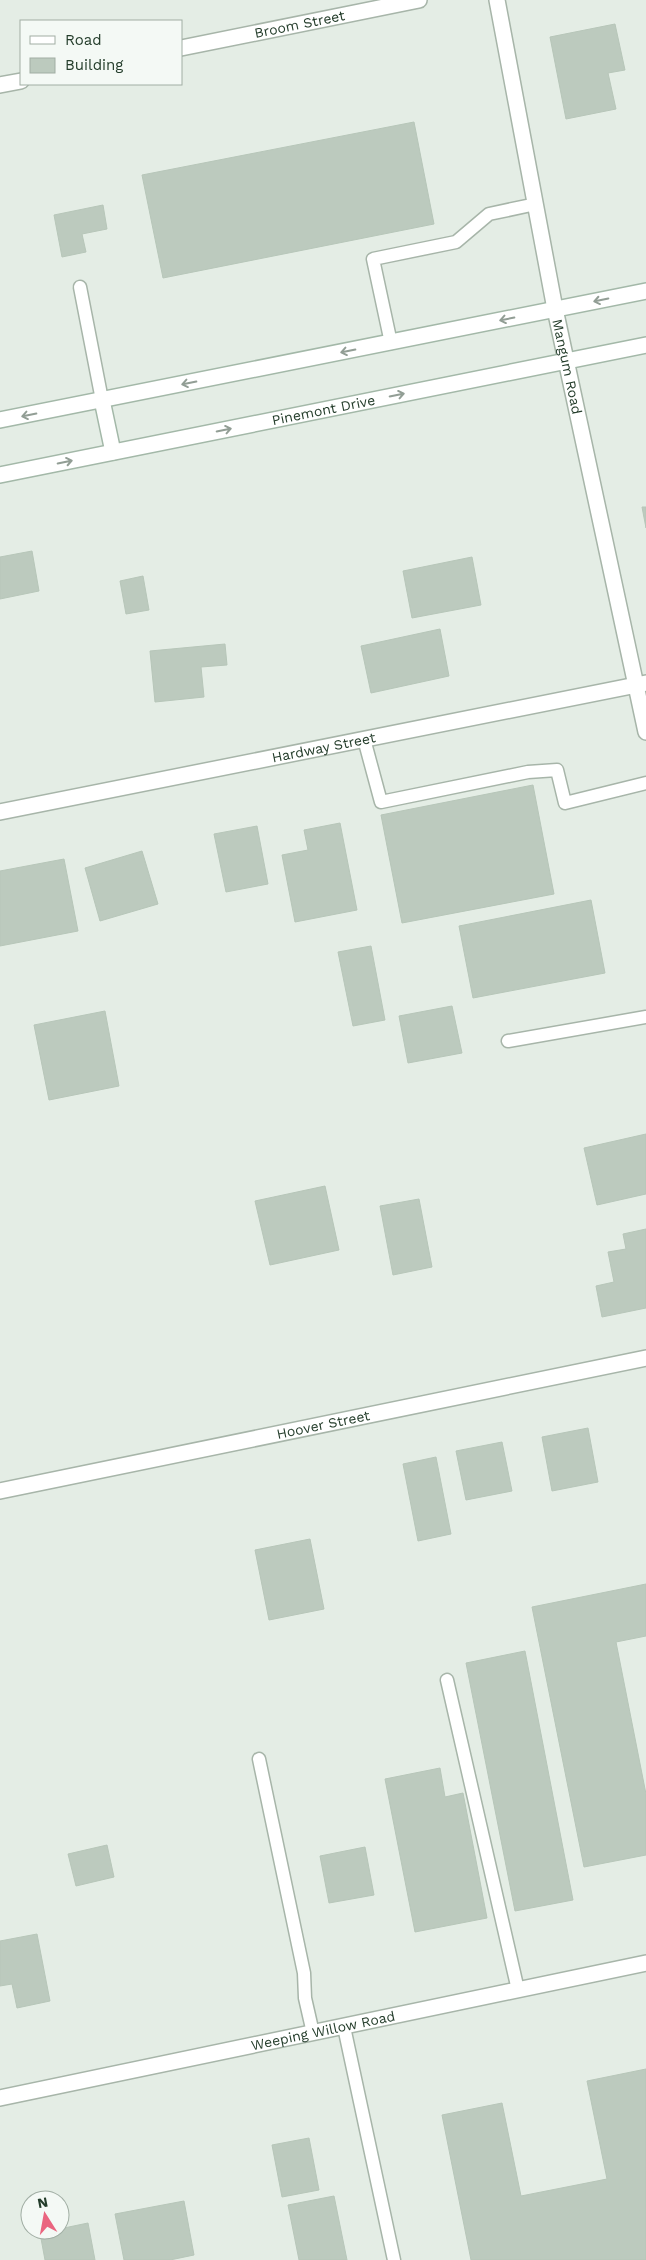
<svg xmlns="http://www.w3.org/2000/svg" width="646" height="2260" font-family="'Work Sans',sans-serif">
  <rect width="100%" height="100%" fill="#e4ede5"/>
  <g fill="#bccabe" stroke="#b7c6b9">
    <path d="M615,24L625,70L608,73L616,109L566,119L550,37Z"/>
    <path d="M414,122L434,224L163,278L142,175Z"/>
    <path d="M103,205L107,229L82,234L86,252L62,257L54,215Z"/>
    <path d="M642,507H646V528Z"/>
    <path d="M32,551L39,591L0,599V557Z"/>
    <path d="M472,557L481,605L412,618L403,571Z"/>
    <path d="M143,576L149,610L126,614L120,581Z"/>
    <path d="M440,629L449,676L371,693L361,646Z"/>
    <path d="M225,644L227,665L201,667L204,697L155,702L150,651Z"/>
    <path d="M533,785L554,894L402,923L381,815Z"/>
    <path d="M340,823L357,910L295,922L282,855L308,850L304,830Z"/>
    <path d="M257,826L268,884L226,892L214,834Z"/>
    <path d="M142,851L158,904L100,921L85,868Z"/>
    <path d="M64,859L78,931L0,946V871Z"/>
    <path d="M591,900L605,973L473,998L459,926Z"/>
    <path d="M371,946L385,1020L353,1026L338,952Z"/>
    <path d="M452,1006L462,1053L408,1063L399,1016Z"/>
    <path d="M105,1011L119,1086L49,1100L34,1025Z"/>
    <path d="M646,1134V1194L597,1205L584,1148Z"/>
    <path d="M325,1186L339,1250L270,1265L255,1201Z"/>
    <path d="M419,1199L432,1267L393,1275L380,1206Z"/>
    <path d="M646,1229V1308L602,1317L596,1286L614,1282L608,1252L626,1249L623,1234Z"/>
    <path d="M588,1428L598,1482L552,1491L542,1437Z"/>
    <path d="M502,1442L512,1491L466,1500L456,1451Z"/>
    <path d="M436,1457L451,1534L418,1541L403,1464Z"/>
    <path d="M310,1539L324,1609L269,1620L255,1550Z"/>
    <path d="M646,1584V1636L616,1642L646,1794V1855L584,1867L532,1607Z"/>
    <path d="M525,1651L573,1900L515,1911L466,1663Z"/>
    <path d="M440,1768L445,1797L463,1793L487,1918L415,1932L385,1779Z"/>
    <path d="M107,1845L114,1877L76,1886L68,1854Z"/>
    <path d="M365,1847L374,1895L329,1903L320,1856Z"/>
    <path d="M37,1934L50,2001L17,2008L12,1984L0,1986V1941Z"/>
    <path d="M646,2069V2260H471L442,2115L502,2103L521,2196L607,2179L587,2081Z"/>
    <path d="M309,2138L319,2190L282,2197L272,2145Z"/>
    <path d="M334,2196L347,2260H299L288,2205Z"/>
    <path d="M184,2201L194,2255L170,2260H124L115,2214Z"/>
    <path d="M88,2223L95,2260H45L40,2233Z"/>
  </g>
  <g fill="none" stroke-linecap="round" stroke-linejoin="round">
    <defs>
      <g id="service">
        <path d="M80,287L102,400"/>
        <path d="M391,343L373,259L456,242L489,214L536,204"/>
        <path d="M364,739L381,802L528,772L557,770L565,803L646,783"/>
        <path d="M508,1041L646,1017"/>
        <path d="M447,1680L518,1990"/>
        <path d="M259,1759L304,1973L305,1998L313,2033"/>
        <path d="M344,2027L394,2260"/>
      </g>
      <g id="minor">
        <path d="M497,0L555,309"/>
        <path id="s1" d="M181,48L419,0"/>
        <path d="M0,85L21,81"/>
        <path id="s2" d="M0,812L646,683"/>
        <path id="s3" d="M0,1491L646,1358"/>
        <path id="s4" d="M0,2098L646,1963"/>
      </g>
      <g id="tertiary">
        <path id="s5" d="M555,309L646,732"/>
      </g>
      <g id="secondary">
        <path d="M102,400L113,452"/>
        <path d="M0,420L646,291"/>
        <path id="s6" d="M0,475L646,345"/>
      </g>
    </defs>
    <use href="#service" stroke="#a7b5a9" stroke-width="15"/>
    <use href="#minor" stroke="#a7b5a9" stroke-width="18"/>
    <use href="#tertiary" stroke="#a7b5a9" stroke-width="18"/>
    <use href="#secondary" stroke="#a3b8a8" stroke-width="18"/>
    <use href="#service" stroke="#fff" stroke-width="12"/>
    <use href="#minor" stroke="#fff" stroke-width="15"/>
    <use href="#tertiary" stroke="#fff" stroke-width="15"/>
    <use href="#secondary" stroke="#fff" stroke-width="15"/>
  </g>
  <defs><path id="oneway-shaft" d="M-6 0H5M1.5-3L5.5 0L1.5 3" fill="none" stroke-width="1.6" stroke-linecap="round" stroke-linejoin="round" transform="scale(1.25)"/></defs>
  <g stroke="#929e95">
    <use href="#oneway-shaft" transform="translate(601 300) rotate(168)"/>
    <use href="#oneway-shaft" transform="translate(507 319) rotate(169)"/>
    <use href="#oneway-shaft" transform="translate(348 351) rotate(169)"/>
    <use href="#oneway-shaft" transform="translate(189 383) rotate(169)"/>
    <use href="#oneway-shaft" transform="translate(397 395) rotate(-11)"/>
    <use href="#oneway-shaft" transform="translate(29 415) rotate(169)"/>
    <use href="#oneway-shaft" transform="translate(224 430) rotate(-11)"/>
    <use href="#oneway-shaft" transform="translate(65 462) rotate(-12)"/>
  </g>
  <g text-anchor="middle" stroke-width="4" stroke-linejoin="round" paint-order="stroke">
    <g font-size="14" fill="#243d2b" stroke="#f4f9f5">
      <text dy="5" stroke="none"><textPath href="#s1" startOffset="121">Broom Street</textPath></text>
      <text dy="5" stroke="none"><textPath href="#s5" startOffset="59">Mangum Road</textPath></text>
      <text dy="5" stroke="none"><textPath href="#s6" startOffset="330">Pinemont Drive</textPath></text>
      <text dy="5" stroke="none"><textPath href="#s2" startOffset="330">Hardway Street</textPath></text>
      <text dy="5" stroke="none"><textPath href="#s3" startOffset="330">Hoover Street</textPath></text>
      <text dy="5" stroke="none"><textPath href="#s4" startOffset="330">Weeping Willow Road</textPath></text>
    </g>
  </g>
  <rect x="20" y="20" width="162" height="65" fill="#f4f9f5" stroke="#a1aea4"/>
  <rect x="30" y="36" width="25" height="8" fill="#ffffff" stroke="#a1aea4"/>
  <text x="65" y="45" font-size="15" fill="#243d2b">Road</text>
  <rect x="30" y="58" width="25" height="15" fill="#bccabe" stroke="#a1aea4"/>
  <text x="65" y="70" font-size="15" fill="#243d2b">Building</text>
  <g transform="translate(45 2215) rotate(349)"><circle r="24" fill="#f4f9f5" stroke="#a1aea4"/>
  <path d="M0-4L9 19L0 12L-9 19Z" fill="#ea657f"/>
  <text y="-8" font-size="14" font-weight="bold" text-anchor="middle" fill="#243d2b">N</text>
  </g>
</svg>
